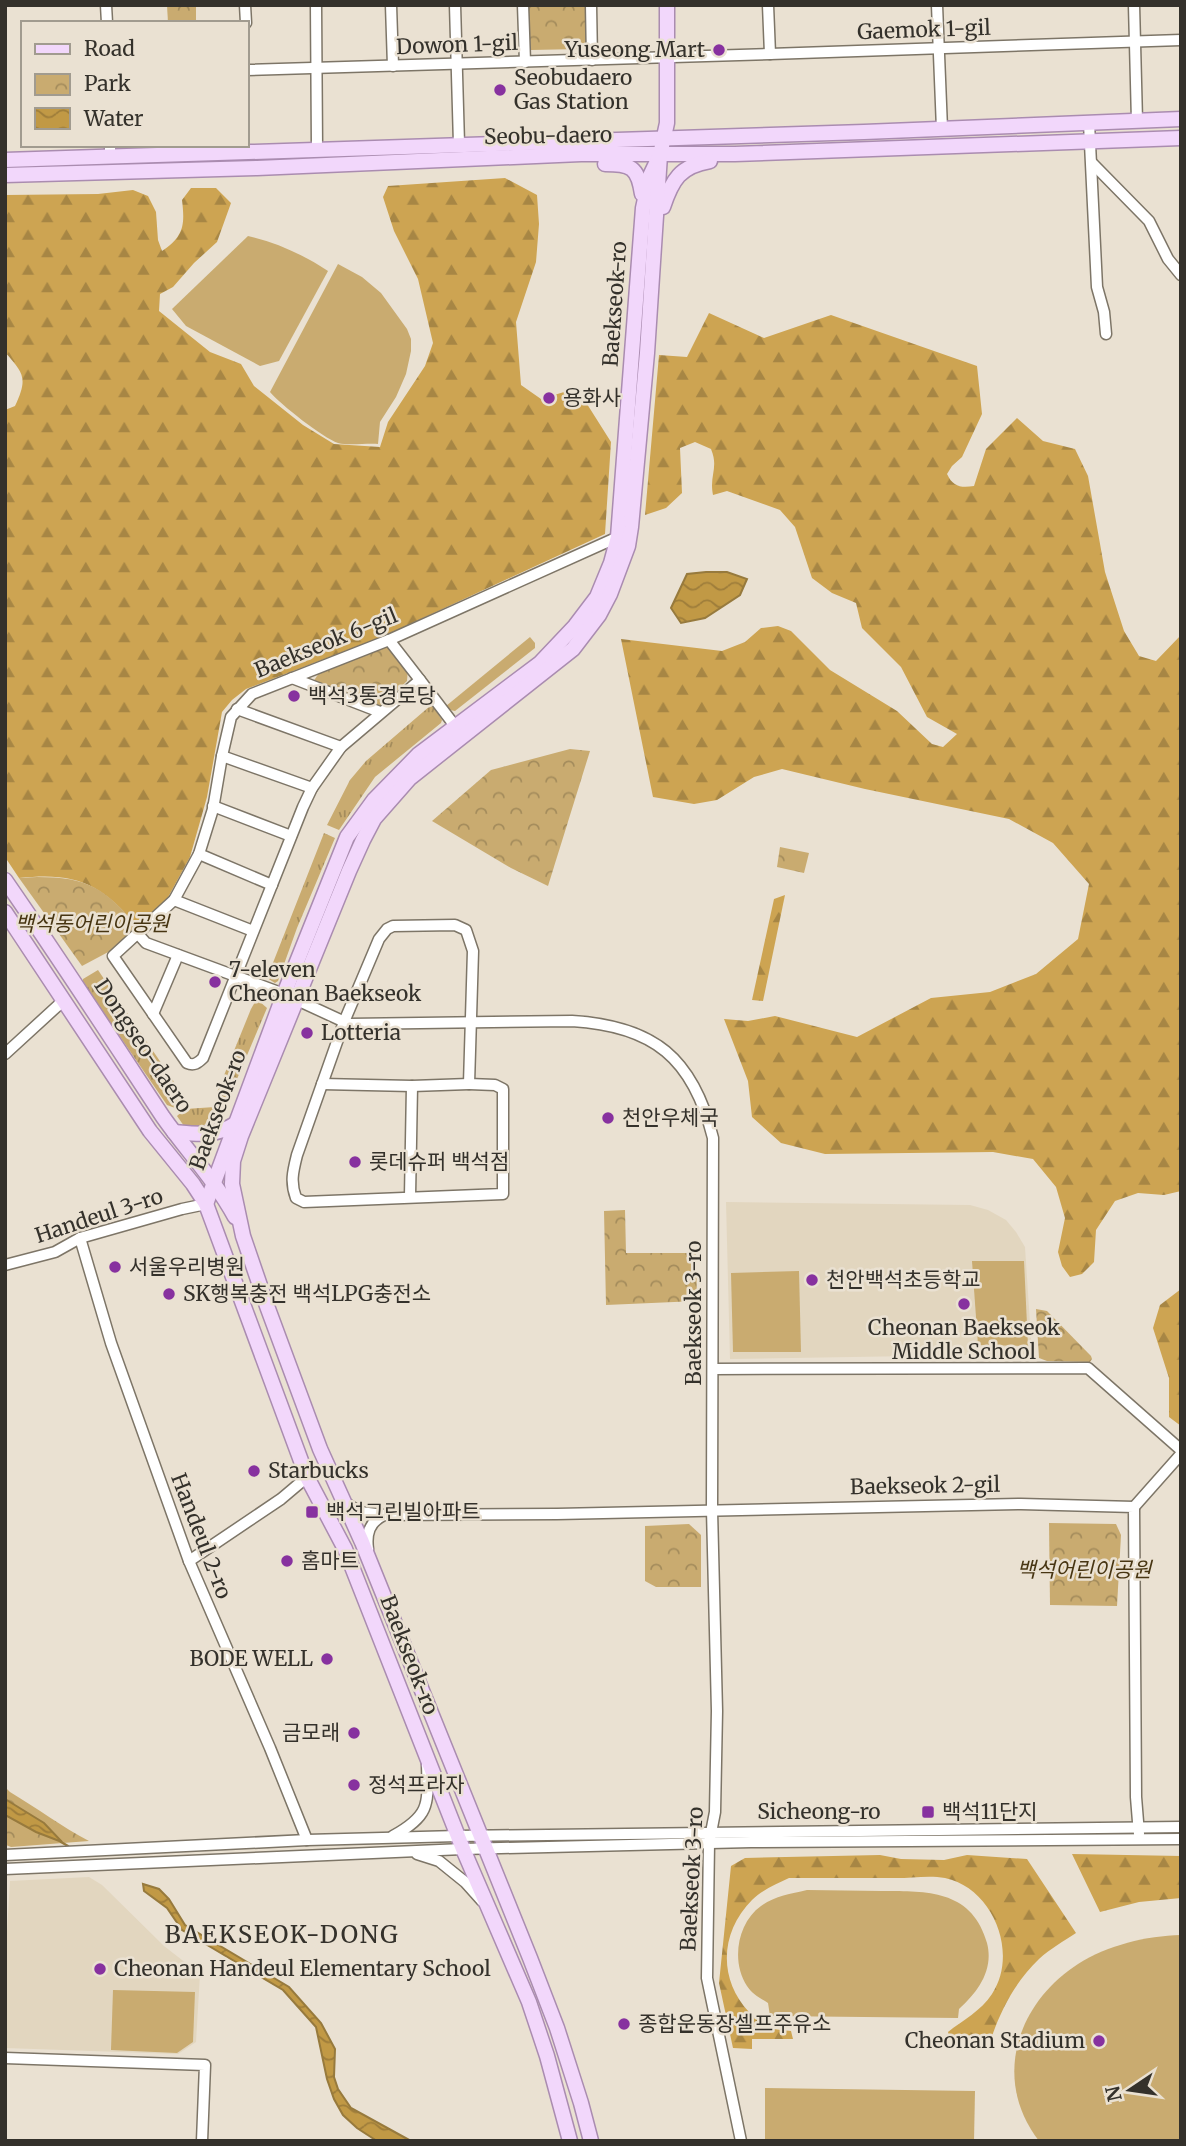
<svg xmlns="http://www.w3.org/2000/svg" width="1186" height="2146" font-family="Merriweather,'Noto Sans KR',serif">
  <defs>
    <pattern id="grass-tufts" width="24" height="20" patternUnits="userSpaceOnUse" patternTransform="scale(1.75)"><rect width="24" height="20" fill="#c9ab70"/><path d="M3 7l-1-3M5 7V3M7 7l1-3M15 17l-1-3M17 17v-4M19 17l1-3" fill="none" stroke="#a48c5c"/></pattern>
    <pattern id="forest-firs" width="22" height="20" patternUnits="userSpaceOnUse" patternTransform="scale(1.75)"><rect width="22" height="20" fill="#cda452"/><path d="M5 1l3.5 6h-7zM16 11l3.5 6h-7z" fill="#a78644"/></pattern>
    <pattern id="park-crowns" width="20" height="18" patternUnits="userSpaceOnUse" patternTransform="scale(1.75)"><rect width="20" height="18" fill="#c9ab70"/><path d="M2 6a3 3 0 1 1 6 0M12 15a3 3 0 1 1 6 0" fill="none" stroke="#a48c5c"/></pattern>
    <pattern id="water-waves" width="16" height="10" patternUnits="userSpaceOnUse" patternTransform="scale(1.75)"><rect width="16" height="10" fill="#c19945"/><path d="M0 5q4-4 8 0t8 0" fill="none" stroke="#9e7d3a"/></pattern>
  </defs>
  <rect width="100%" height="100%" fill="#eae1d2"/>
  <g fill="#e2d6bf">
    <path d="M726,1202L970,1205L988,1210L1006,1220L1016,1232L1025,1247L1032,1354L730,1359Z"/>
    <path d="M89,1877L102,1885L164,1946L200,1974L196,2042L178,2054L5,2048V1965L10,1881Z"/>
  </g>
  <g fill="url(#grass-tufts)">
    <path d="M530,637L535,643V648L455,711L450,710L446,706Z"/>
    <path d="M430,706H433L442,720L441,723L375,777L339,830L327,825L350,780L366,761Z"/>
    <path d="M324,833L335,838L297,928L278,981L275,983L267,978Z"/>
    <path d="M98,970L187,1101L175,1108L167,1105L83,983V979Z"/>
    <path d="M259,1001L267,1008L226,1105L216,1095L251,1009L255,1002Z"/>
    <path d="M215,1107L220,1117L196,1129L184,1126L177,1116L185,1109Z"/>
  </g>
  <g fill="url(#forest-firs)">
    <path d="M505,178L537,195L539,224L536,262L516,322L521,385L541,399L564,392L587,404L611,442L605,534L384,636L246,689L232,700L222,712L207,797L190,857L166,901L137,926C100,883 76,872 19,878L5,857V410L15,406C28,378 24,374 5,352V195L98,194L133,190L148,196L156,212L158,240L162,251C184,236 185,225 182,200L191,188H216L231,203L217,242L194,263L173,287L160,294L159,311L210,352L241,364L254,386L303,425L334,444L380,447L388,422L425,366L433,343L418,279L394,231L383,197L388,186Z"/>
    <path d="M709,313L764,338L831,315L977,366L982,414L962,457L952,466L947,474C953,487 961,488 974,486L986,449L1017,418L1043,441L1075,449L1088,476L1105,572L1124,631L1139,656L1156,661L1181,635V1191L1164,1195L1138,1193L1115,1201L1096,1230L1094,1262L1082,1274L1070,1277L1062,1266L1058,1252L1065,1218L1056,1187L1033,1159L993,1152L825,1154L781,1143L752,1117L748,1081L724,1019L748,1021L775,1016L857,1037L931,998L990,992L1036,974L1078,939L1089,884L1053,843L1009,819L865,789L782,769L754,777L717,800L694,804L653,797L621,639L722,651L745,642L761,628L778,626L791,631L830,670L897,711L932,744L943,747L957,734L927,717L901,667L862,628L856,603L832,593L812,578L795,527L780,510L727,491L713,495C709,475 719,468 711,449L695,442L680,448L682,493L666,508L645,515L659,355L687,357Z"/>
    <path d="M785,895L763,1001L752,1000L774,899Z"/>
    <path d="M1181,1289V1426L1169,1417V1378L1153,1328L1160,1305Z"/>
    <path d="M1072,1854L1181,1856V1898L1139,1902L1100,1912Z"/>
    <path d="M880,1855L901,1859L944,1860L967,1855L1027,1859L1076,1933C1064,1941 1050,1949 1039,1959C1016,1981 1001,2009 991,2039H950L948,2032C963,2020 981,2011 992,1994C1019,1953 993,1888 945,1878C930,1875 912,1878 896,1878C861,1878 825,1878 789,1878C776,1884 762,1890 752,1900C720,1932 718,1979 749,2012C755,2018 761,2025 770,2028C777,2030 785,2030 791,2031L793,2039H752V2049L733,2048L719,1983L731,1866L745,1858Z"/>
  </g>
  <g fill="url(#park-crowns)">
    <path d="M167,5H196V23H168Z"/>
    <path d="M526,5H586L587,41L585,47L581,49L531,50L529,48Z"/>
    <path d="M388,645L408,668L407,681L382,705L376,707L313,682L321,670Z"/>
    <path d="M570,749L590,751L548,886L511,868L432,821L491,770Z"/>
    <path d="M780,847L809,853L804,873L777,867Z"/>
    <path d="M37,877C88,877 104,888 137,926L112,950L82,966L19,878Z"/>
    <path d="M625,1210L626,1253H696L697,1301L606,1305L604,1211Z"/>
    <path d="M1036,1309L1047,1311L1091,1356L1092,1359L1090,1362L1047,1361L1039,1358Z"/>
    <path d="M1049,1523L1116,1524L1121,1535L1117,1606L1050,1605Z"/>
    <path d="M689,1524L701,1535V1587H656L645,1581V1526Z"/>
    <path d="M5,1787L10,1792C37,1808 62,1827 89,1841L11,1847L6,1845Z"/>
  </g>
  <g fill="#c9ab70">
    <path d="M248,236C276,242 304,255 328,271L279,361L260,366L186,326L172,309Z"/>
    <path d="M338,264L362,277L381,293L407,329L411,339V351L406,374L396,397L380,422L378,444C366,443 349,446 338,443C323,438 280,404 270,392Z"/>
    <path d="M972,1261H1024L1028,1346L978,1345Z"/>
    <path d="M799,1271L801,1352H733L731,1273Z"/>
    <path d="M807,1890C832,1890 857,1891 882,1891C928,1891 972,1890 987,1943C994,1970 978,1992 959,2009L958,2018L770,2016L768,2003C760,1998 752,1994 747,1986C731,1962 737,1923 761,1906C775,1896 790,1894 807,1890Z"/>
    <path d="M1181,1935V2141H1039C992,2080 1016,2004 1078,1964C1108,1945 1146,1936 1181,1935Z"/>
    <path d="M113,1990L195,1992L193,2042L177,2053L111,2050Z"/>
    <path d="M765,2088L975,2091L974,2141H765Z"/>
  </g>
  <g fill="url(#water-waves)" stroke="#977a3d" stroke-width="2">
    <path d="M706,572H727L747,579L740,595L705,618L681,623L671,608L687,574Z"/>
    <path d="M5,1799L44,1823L62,1842L36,1832L5,1815Z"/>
    <path d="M143,1884L159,1889L169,1899L185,1925L289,1987L321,2023L335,2049L334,2077L338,2089L351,2108L411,2141H377L357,2128L343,2115L334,2099L327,2079L316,2027L283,1990L182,1930L167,1908L144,1891Z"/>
  </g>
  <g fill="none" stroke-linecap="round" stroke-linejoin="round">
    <path stroke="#977a3d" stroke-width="2.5" d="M61,1842L68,1846"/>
    <defs>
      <g id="minor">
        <path d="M106,5L107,23"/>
        <path d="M245,5L246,23"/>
        <path d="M316,5L317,149"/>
        <path d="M391,5L393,66"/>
        <path d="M455,5L459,144"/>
        <path d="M523,5L525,62"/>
        <path d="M591,5L592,60"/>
        <path d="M768,5L770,54"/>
        <path d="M937,5L942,129"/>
        <path d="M1134,5L1137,121"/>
        <path d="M247,70L770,54L1181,40"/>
        <path d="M1089,123L1097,287L1104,312L1106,334"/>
        <path d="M110,145V156"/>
        <path d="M1092,163L1149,221L1168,259L1181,275"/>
        <path d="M389,640L420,680"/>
        <path d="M292,678L380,712"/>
        <path d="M237,709L341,747"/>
        <path d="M455,726L420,680L341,747L312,788L303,807L203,1058C198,1063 194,1066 187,1063L113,956L174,900L199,854L213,809L222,756L231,717L252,694L389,640L618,537"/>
        <path d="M222,756L312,788"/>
        <path d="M213,806L291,836"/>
        <path d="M199,854L272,885"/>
        <path d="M174,900L253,931"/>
        <path d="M455,925L466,930L473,951L469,1084L495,1085L503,1089V1194L304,1202L296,1198C290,1182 293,1171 297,1155L344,1022L379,939L387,929L393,926Z"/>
        <path d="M138,934L146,943L284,994L349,1024L572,1021C654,1026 693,1058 713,1138L712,1510L717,1711L715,1812L709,1843L707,1978L741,2141"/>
        <path d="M153,1014L178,955"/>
        <path d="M5,1054L64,1000"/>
        <path d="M322,1084L412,1086L469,1084"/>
        <path d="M410,1196L412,1086"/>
        <path d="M80,1238L111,1343L189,1561L270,1748L307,1840"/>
        <path d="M5,1265L55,1252L80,1238L182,1209L206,1204"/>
        <path d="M714,1369L1088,1368L1181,1450"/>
        <path d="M344,1502L360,1512L384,1515L557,1514L1021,1504L1134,1507L1136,1797L1139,1834"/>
        <path d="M1134,1507L1181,1454"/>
        <path d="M368,1549C366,1534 369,1522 384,1515"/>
        <path d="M189,1561L281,1499L307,1477"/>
        <path d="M393,1836C431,1815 428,1804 427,1764"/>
        <path d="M417,1854L439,1861L465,1882L482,1901"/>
        <path d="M5,1855L307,1840L458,1836L1181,1827"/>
        <path d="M5,1869L463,1849L751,1842L1181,1839"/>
        <path d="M5,2058L205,2065L202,2141"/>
      </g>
      <g id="major">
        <path d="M5,160L864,132L1181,119"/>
        <path d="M605,164C631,164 638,167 642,194"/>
        <path d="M5,175L257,168L581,154H735L1181,138"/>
        <path d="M663,207C672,180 680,166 710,161"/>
        <path d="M5,880C59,958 111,1038 163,1117C187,1151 215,1180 235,1217"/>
        <path d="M5,912L150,1131L193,1184L206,1204L307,1477L345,1549L463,1849L529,2002L547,2056L570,2141"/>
        <path d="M174,1132C197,1134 215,1137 235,1124"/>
        <path d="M206,1204L284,994L347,837L374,800L419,754L540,663L575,626L597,597L611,563L618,537L643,208L650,176L660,155L667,123V5"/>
        <path d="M591,2141L581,2103L557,2028L530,1958L362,1542L320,1449L267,1306L243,1236L232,1184L233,1161L241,1136L349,871L363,840L374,819L410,778L573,649L599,615L610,594L628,546L631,527L647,353L660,155"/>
      </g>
    </defs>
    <use href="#minor" stroke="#7d7567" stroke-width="13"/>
    <use href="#major" stroke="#aa8cb0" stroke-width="17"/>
    <use href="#minor" stroke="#fff" stroke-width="10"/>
    <use href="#major" stroke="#f2d7fb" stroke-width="14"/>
  </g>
  <g fill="#87319f" stroke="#eae1d2" stroke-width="2.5">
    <circle cx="719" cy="50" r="7"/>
    <circle cx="500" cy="90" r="7"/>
    <circle cx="549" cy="398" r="7"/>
    <circle cx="294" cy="696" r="7"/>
    <circle cx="215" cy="982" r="7"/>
    <circle cx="307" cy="1033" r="7"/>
    <circle cx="608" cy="1118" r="7"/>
    <circle cx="355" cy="1162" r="7"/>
    <circle cx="115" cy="1267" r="7"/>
    <circle cx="812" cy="1280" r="7"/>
    <circle cx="169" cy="1294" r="7"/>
    <circle cx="964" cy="1304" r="7"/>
    <circle cx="254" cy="1471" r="7"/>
    <rect x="305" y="1505" width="14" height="14" rx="3.5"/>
    <circle cx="287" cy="1561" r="7"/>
    <circle cx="327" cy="1659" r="7"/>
    <circle cx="354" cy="1733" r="7"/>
    <circle cx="354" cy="1785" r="7"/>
    <rect x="921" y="1805" width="14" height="14" rx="3.5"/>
    <circle cx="100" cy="1969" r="7"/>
    <circle cx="624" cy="2024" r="7"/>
    <circle cx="1099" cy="2041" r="7"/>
  </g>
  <g text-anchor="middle" stroke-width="5" stroke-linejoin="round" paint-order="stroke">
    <g font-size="21" fill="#34312b" stroke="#eae1d2">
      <text transform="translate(924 30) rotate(-2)" y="7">Gaemok 1-gil</text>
      <text transform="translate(457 45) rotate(-2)" y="7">Dowon 1-gil</text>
      <text transform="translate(548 136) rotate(-1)" y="7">Seobu-daero</text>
      <text transform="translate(615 304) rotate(-86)" y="7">Baekseok-ro</text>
      <text transform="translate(326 643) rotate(-22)" y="7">Baekseok 6-gil</text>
      <text transform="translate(143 1046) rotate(56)" y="7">Dongseo-daero</text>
      <text transform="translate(218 1110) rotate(-70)" y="7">Baekseok-ro</text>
      <text transform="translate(99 1216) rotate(-18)" y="7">Handeul 3-ro</text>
      <text transform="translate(694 1313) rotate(-90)" y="7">Baekseok 3-ro</text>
      <text transform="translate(925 1486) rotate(-1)" y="7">Baekseok 2-gil</text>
      <text transform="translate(201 1536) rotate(69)" y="7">Handeul 2-ro</text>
      <text transform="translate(409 1655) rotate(69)" y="7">Baekseok-ro</text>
      <text x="819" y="1819">Sicheong-ro</text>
      <text transform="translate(692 1879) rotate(-87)" y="7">Baekseok 3-ro</text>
    </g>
    <g font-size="21" fill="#34312b" stroke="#eae1d2" text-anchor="start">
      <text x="705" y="57" text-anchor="end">Yuseong Mart</text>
      <text x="514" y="85">Seobudaero<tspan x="514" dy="24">Gas Station</tspan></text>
      <text x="563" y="405">용화사</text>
      <text x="308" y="703">백석3통경로당</text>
      <text x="229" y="977">7-eleven<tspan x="229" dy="24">Cheonan Baekseok</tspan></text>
      <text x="321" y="1040">Lotteria</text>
      <text x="622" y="1125">천안우체국</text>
      <text x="369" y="1169">롯데슈퍼 백석점</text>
      <text x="129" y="1274">서울우리병원</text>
      <text x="826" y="1287">천안백석초등학교</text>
      <text x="183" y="1301">SK행복충전 백석LPG충전소</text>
      <text x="964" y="1335" text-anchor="middle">Cheonan Baekseok<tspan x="964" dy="24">Middle School</tspan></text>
      <text x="268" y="1478">Starbucks</text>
      <text x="326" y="1519">백석그린빌아파트</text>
      <text x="301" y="1568">홈마트</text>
      <text x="313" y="1666" text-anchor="end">BODE WELL</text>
      <text x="340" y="1740" text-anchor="end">금모래</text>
      <text x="368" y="1792">정석프라자</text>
      <text x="942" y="1819">백석11단지</text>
      <text x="114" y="1976">Cheonan Handeul Elementary School</text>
      <text x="638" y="2031">종합운동장셀프주유소</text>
      <text x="1085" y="2048" text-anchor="end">Cheonan Stadium</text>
    </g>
    <g font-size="21" font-style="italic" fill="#473512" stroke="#eae1d2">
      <text x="92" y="931">백석동어린이공원</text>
      <text x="1084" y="1577">백석어린이공원</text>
    </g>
    <g font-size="24" letter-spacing="2" fill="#34312b" stroke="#eae1d2">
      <text x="282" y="1943">BAEKSEOK-DONG</text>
    </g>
  </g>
  <rect width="1186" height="2146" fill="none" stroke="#34312b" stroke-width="14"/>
  <rect x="21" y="21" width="228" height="126" fill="#eae1d2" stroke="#a19b8f" stroke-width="2"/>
  <rect x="35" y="44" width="35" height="10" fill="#f2d7fb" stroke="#a19b8f" stroke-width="2"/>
  <text x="84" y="56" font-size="21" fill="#34312b">Road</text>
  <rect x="35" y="74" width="35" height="21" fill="url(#park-crowns)" stroke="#a19b8f" stroke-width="2"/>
  <text x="84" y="91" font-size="21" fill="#34312b">Park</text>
  <rect x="35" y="108" width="35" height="21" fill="url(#water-waves)" stroke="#a19b8f" stroke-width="2"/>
  <text x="84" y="126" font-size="21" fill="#34312b">Water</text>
  <g transform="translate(1130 2090) rotate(257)" stroke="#eae1d2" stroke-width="5" paint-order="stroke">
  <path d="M0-5L12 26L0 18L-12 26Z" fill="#34312b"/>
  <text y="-10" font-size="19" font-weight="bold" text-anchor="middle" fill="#34312b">N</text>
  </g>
</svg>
